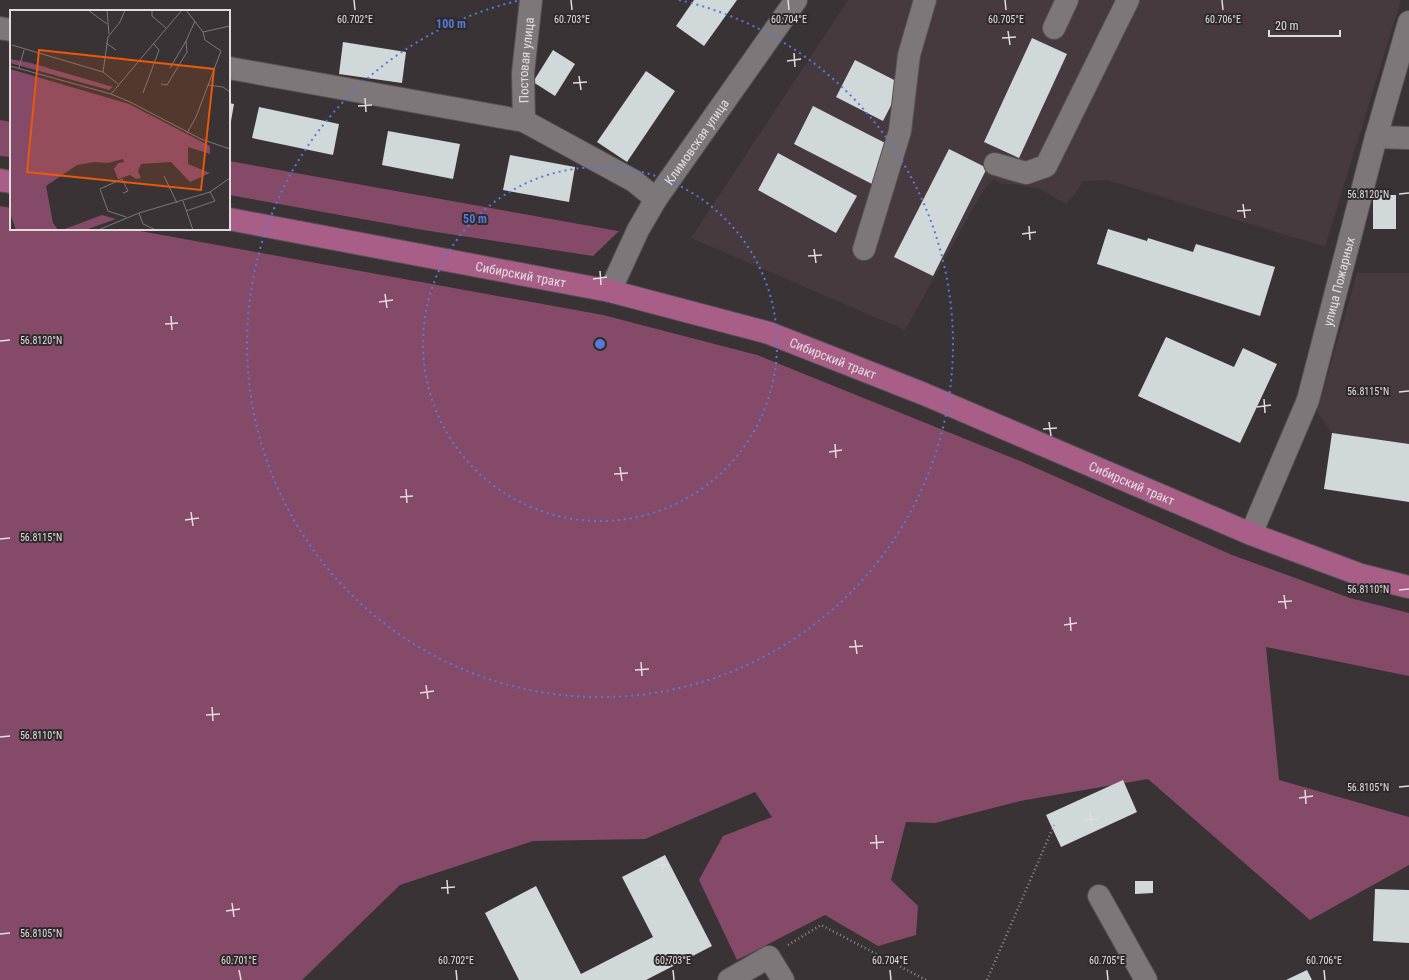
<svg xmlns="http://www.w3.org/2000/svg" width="1409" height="980" font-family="'Roboto Condensed',sans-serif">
  <rect width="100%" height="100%" fill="#393335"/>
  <g fill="#463a3f">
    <path d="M848,0H1401L1325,247L1107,180L1083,181L1075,194L1066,204L1040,189L1014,184H1001L994,179L984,189L905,330L691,238Z"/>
    <path d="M1357,273H1409V502L1324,489L1332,433L1317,412Z"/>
  </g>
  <g fill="#864a69">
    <path d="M0,120L11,122V157L0,156Z"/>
    <path d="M229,161L618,231H619L593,256L423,230L229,195Z"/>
    <path d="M0,206L11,208V229H129L603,315L757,355L1025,463L1232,555L1350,598L1409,613V676L1266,647L1279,780L1409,817V865L1310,920L1148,779L1020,801L935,823L906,822L891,880L918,906L916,935L878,946L825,915L737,960L699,880L723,836L772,817L755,792L645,839L533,841L400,885L302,980H0Z"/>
  </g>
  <g fill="#d0d8da">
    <path d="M694,0H737L704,46L676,26Z"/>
    <path d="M1032,38L1067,54L1019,158L984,142Z"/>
    <path d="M343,42L406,52L402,83L339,74Z"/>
    <path d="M553,50L575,64L555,96L533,82Z"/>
    <path d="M855,60L902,84L883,121L836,97Z"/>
    <path d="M646,71L675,91L627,162L597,142Z"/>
    <path d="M229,103L234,104L230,127H229Z"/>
    <path d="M813,106L891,146L872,184L794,144Z"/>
    <path d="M259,107L339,124L333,155L252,138Z"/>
    <path d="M388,131L460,144L453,179L382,165Z"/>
    <path d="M949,149L987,168L933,276L894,257Z"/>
    <path d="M778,153L857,196L836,233L758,190Z"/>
    <path d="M510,155L575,167L569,202L503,190Z"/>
    <rect x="1373" y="195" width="23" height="34"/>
    <path d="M1108,229L1147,241L1148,238L1193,252L1196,244L1275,267L1260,316L1097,264Z"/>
    <path d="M1166,337L1234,367L1243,348L1277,364L1240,443L1138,396Z"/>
    <path d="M1332,433L1409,444V502L1324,489Z"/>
    <path d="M1123,780L1137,812L1061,847L1046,815Z"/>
    <path d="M665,855L712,946L646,980H519L485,913L536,886L581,974L653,937L622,877Z"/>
    <path d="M1135,881H1153V893L1135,894Z"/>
    <path d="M1375,889L1409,890V943L1373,941Z"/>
    <path d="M1307,970L1312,980H1286Z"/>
  </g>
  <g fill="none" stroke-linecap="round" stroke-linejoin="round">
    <defs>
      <g id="minor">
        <path d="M0,28L11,30"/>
        <path d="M1054,28L1067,0"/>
        <path d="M229,68L524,121L634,181L656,199"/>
        <path id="s1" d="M524,121L523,73L531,0"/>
        <path d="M1376,137L1409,138"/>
        <path d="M995,164L1026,173L1046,166L1128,0"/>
        <path d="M864,249L900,131L909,55L925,0"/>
        <path id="s2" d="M610,291L638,230L656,199L796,0"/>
        <path id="s3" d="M1251,534L1308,400L1376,137L1409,22"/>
        <path d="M1099,896L1146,980"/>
        <path d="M729,980L769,957L783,980"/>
      </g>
      <g id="major">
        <path d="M0,180L11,182"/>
        <path id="s4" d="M229,219L610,291L769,333L924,394L1251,534L1361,575L1409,587"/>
      </g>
    </defs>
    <use href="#minor" stroke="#565153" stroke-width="24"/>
    <use href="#major" stroke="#565153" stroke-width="24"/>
    <g stroke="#908b8d" stroke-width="2.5" stroke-dasharray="1 3" stroke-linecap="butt">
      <path d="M788,945L821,925L926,980"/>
      <path d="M987,980L1055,823"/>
    </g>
    <use href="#minor" stroke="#7d777a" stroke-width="22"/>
    <use href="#major" stroke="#a95e88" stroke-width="22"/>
  </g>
  <path fill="none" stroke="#e1dddf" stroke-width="1.5" d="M354,0L355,10M571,0L572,10M788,0L789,10M1005,0L1006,10M1222,0L1223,10M1008,31L1010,45M1002,38L1016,37M794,53L795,67M787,61L801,59M579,76L581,90M573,83L587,82M365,98L366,112M358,106L372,105M1399,194L1409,193M1243,204L1245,218M1237,211L1251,210M1029,226L1030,240M1022,234L1036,232M814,249L816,263M808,256L822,255M600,271L601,285M593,279L607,277M385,294L387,308M379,302L393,300M171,316L172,330M165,324L178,323M0,341L10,340M1399,392L1409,391M1264,399L1265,413M1257,407L1271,405M1049,422L1051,436M1043,429L1057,428M835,444L836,458M829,452L842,450M620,467L622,481M614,474L628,473M406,489L407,503M400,497L413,496M191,512L193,526M185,520L199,518M0,539L10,538M1399,590L1409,589M1284,595L1286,609M1278,602L1292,601M1070,617L1071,631M1064,625L1077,623M855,640L857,654M849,647L863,646M641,662L642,676M635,670L649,669M426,685L428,699M420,693L434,691M212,707L213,721M206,715L220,714M0,737L10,736M1399,787L1409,786M1305,790L1306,804M1299,798L1313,796M1090,813L1092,827M1084,820L1098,819M876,835L877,849M870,843L884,842M661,858L663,872M655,866L669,864M447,880L448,894M441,888L455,887M232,903L234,917M226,911L240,909M0,934L10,933M239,970L241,980M456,970L457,980M673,970L674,980M890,970L891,980M1107,970L1108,980M1324,970L1325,980"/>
  <g fill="none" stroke="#5879da" stroke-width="2" stroke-dasharray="2 4">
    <circle cx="600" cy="344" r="177"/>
    <path d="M679 0A353 353 0 1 1 521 0"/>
  </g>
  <g text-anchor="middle" stroke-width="4" stroke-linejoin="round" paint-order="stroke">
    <g font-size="13" fill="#e1dddf" stroke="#2e292b">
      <text dy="5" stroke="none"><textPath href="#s1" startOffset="61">Постовая улица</textPath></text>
      <text dy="5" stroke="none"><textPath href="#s2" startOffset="173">Климовская улица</textPath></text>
      <text dy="5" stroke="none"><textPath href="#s4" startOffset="297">Сибирский тракт</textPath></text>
      <text dy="5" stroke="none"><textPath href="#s3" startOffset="268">улица Пожарных</textPath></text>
      <text dy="5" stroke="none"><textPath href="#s4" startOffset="621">Сибирский тракт</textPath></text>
      <text dy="5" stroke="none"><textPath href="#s4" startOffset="945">Сибирский тракт</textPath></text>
    </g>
  </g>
  <g transform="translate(10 10)">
    <rect width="220" height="220" fill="#393335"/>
    <path d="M0,49L21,53L103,77L99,80L0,53ZM0,59L119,94L200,136V144L178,137V154L200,163L180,172L161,152L131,154L128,161L131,168L126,169L120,165L108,169L104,159L108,153L114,152L113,149L98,153L84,152L67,155L36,176L43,213L48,220H6L0,203ZM92,205L106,209L75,220H52Z" fill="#864a69"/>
    <path fill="none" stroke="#7c7779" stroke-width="1" d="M78,0L97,14M97,0L99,24M142,0V6L156,18M176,0L193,22L195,30L211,41M193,22L220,16M96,33L106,40M2,35L93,62L108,74M0,56L101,84L120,92L191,129L220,139M9,58L14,40M160,58L176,31M93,62L98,27L110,12L115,0M151,74L157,75L177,42L176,31L185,11M198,75L213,77L220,82M133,83L149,40L143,33M101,84L172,0M177,123L186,107L211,41M154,166L167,193M113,183L118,181L112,169L90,179L98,201L116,207M173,191L183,220M176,201L205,191L200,182M129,203L133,214L146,220M88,220L129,203L200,182L220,168"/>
    <path fill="#e8590c" fill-opacity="0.15" stroke="#e8590c" stroke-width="2" d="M29,40L204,59L191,180L17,162Z"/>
    <rect width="220" height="220" fill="none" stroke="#e1dddf" stroke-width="2"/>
  </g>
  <g font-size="10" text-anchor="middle" fill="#e1dddf" stroke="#2e292b" stroke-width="4" stroke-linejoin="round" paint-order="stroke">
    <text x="355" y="23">60.702°E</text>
    <text x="572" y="23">60.703°E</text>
    <text x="789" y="23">60.704°E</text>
    <text x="1006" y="23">60.705°E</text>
    <text x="1223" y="23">60.706°E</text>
    <text x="1368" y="198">56.8120°N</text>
    <text x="41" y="344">56.8120°N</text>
    <text x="1368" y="395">56.8115°N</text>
    <text x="41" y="541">56.8115°N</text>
    <text x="1368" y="593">56.8110°N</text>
    <text x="41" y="739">56.8110°N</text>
    <text x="1368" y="791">56.8105°N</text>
    <text x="41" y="937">56.8105°N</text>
    <text x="239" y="964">60.701°E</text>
    <text x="456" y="964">60.702°E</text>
    <text x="673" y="964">60.703°E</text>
    <text x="890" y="964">60.704°E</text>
    <text x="1107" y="964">60.705°E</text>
    <text x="1324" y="964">60.706°E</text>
  </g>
  <circle cx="600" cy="344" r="6" fill="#5879da" stroke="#2e292b" stroke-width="2"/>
  <g font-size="12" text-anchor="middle" font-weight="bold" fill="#5879da" stroke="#2e292b" stroke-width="4" stroke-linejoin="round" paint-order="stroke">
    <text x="451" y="28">100 m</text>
    <text x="475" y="223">50 m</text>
  </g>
  <path d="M1269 30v6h71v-6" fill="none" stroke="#e1dddf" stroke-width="2"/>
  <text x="1275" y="30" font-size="12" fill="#e1dddf" stroke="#2e292b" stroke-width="3" paint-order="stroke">20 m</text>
</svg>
